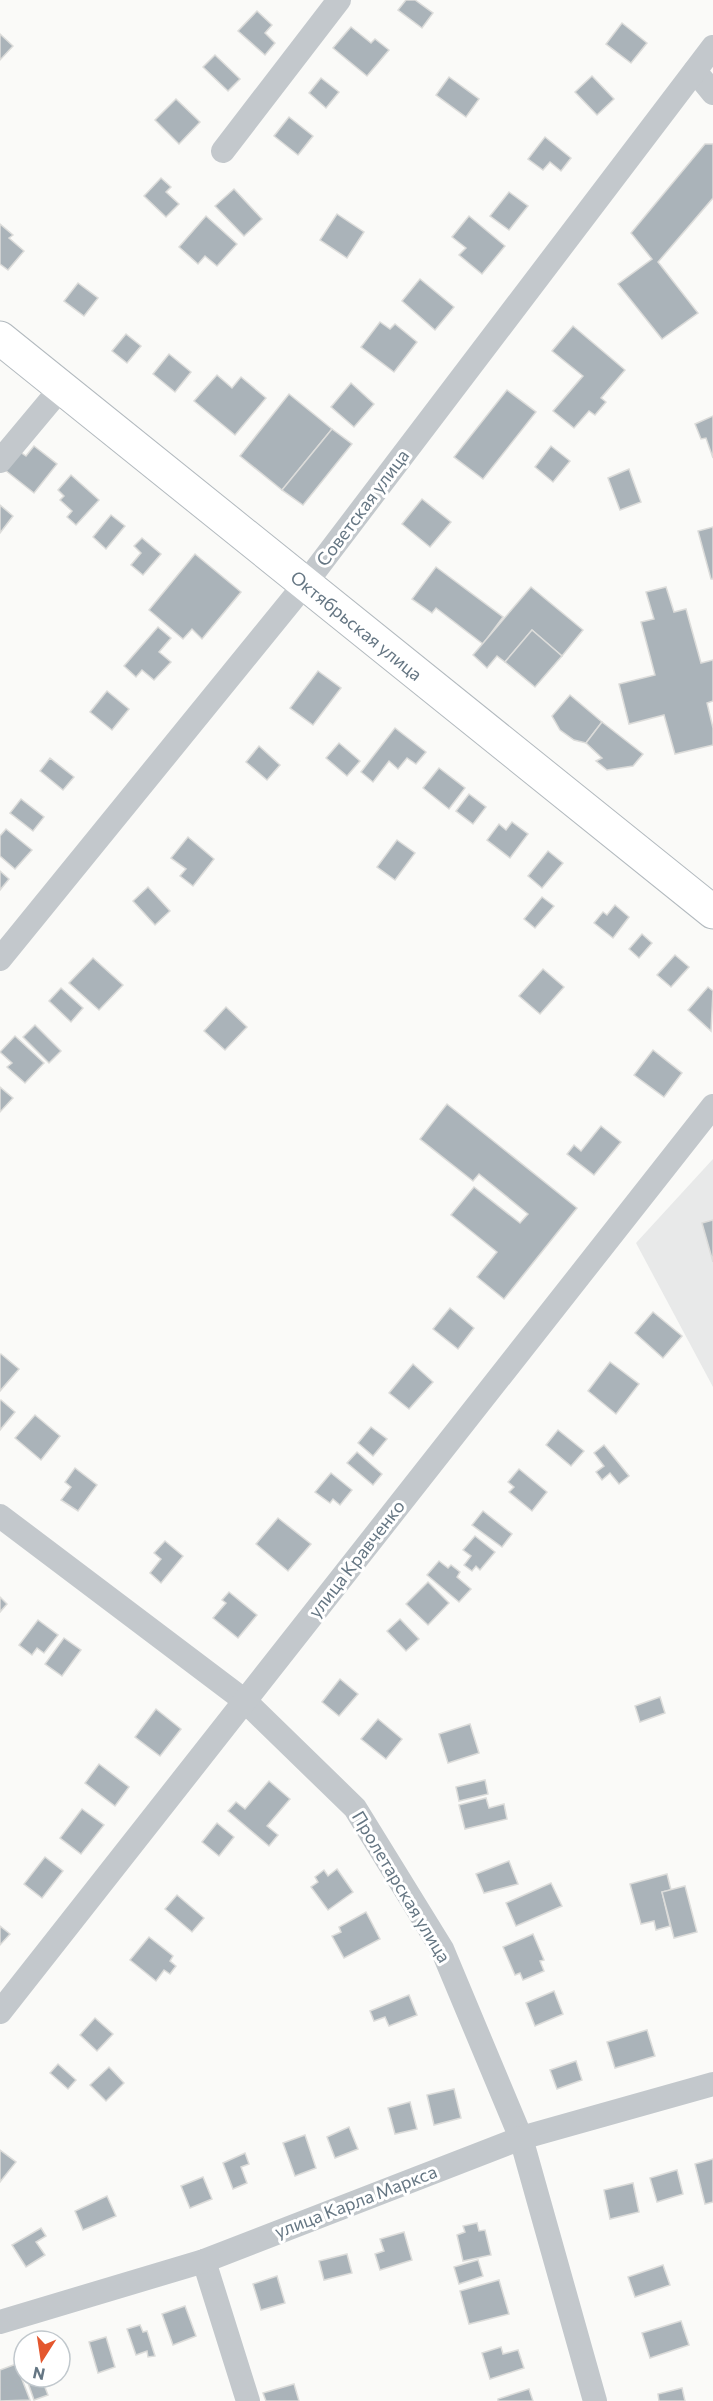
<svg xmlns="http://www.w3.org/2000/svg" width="713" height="2401" font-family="Commissioner,sans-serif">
  <rect width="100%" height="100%" fill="#fafaf8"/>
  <path fill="#e8e9e9" d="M713,1159V1387L636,1243Z"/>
  <g fill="#aab3b9" stroke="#dcdcda" stroke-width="1.5">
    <path d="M406,0H415L433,13L422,28L398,10Z"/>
    <path d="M257,11L272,25L265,33L275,43L265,55L238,31Z"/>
    <path d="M622,23L647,43L631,63L606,44Z"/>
    <path d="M351,27L371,43L375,39L389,50L367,76L333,48Z"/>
    <path d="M0,34L13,46L0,60Z"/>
    <path d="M215,55L240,79L228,91L203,67Z"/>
    <path d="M592,76L614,99L597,115L575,92Z"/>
    <path d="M449,77L479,99L466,117L436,95Z"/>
    <path d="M321,78L339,92L326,108L309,93Z"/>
    <path d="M176,99L200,122L179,144L155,120Z"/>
    <path d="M289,117L313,136L298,155L274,136Z"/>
    <path d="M545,137L571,158L561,171L550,162L543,170L528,159Z"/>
    <path d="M705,144H713V198L658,262L698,313L662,339L618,284L652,259L631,233Z"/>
    <path d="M161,178L171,187L166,192L179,204L166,217L144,196Z"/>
    <path d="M234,189L262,219L244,236L215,206Z"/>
    <path d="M509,192L528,206L509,230L490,216Z"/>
    <path d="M337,214L364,232L347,258L320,240Z"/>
    <path d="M206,216L237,244L217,266L205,256L198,264L179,247Z"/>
    <path d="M469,216L505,246L482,274L459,255L466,248L452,237Z"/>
    <path d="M0,224L13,235L9,238L24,251L8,270L0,264Z"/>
    <path d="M420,279L454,307L435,330L402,301Z"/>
    <path d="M78,283L98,298L84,316L64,301Z"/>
    <path d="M380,322L390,329L395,324L417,342L394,372L361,347Z"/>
    <path d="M573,326L625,370L601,398L606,402L595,415L589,411L574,428L553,411L583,376L552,351Z"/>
    <path d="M126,334L141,346L127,363L112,351Z"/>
    <path d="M169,354L191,372L175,392L153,374Z"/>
    <path d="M217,375L232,388L241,377L266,398L235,435L194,401Z"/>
    <path d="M351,383L374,404L354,427L331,407Z"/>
    <path d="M507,390L536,412L483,479L454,457Z"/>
    <path d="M289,394L332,429L282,490L240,456Z"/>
    <path d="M713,416V458L706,438L701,439L695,424Z"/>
    <path d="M332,429L352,444L303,505L282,490Z"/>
    <path d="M34,446L57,464L34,493L5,470L20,452L26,456Z"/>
    <path d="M551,446L570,461L553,482L535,467Z"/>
    <path d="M629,469L641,502L620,510L608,478Z"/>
    <path d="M71,475L99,500L76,525L67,517L72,511L60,500L64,496L58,490Z"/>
    <path d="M422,499L451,522L430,547L402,524Z"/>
    <path d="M0,505L13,516L0,533Z"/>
    <path d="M111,515L125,526L106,549L93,537Z"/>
    <path d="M713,527V579H711L698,531Z"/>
    <path d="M142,538L161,554L143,575L131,565L141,553L134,546Z"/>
    <path d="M195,554L241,592L202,639L192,629L183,639L149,610Z"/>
    <path d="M436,567L503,617L483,644L436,608L432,613L412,599Z"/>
    <path d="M531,587L583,630L562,656L532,630L505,662L497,656L487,668L473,655Z"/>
    <path d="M666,587L674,612L686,609L701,663L713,660V701L707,703L713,728V745L675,754L664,715L629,724L619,684L655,675L641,622L654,619L646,592Z"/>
    <path d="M158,627L171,638L159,652L171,662L154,680L142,670L136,677L124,666Z"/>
    <path d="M532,630L562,656L535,687L505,662Z"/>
    <path d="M318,671L341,688L313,725L290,708Z"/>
    <path d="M107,691L129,709L112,730L90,712Z"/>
    <path d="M570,695L602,722L586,743L574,740L560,730L552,716Z"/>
    <path d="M602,722L643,754L633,766L607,770L596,761L602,758L586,743Z"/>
    <path d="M395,728L426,752L416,764L407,758L398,769L389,761L373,782L361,772Z"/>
    <path d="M339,743L360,761L347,776L326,758Z"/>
    <path d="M259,746L280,765L267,780L246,762Z"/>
    <path d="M50,758L74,777L63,790L40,771Z"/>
    <path d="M439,768L465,788L449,809L423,788Z"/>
    <path d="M469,794L486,807L473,824L456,811Z"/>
    <path d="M21,799L44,817L33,831L10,813Z"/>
    <path d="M512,822L528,834L510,858L487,840L499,824L506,830Z"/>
    <path d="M6,829L32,850L15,869L0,856V836Z"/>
    <path d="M188,837L214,859L193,886L180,876L186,869L171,858Z"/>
    <path d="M397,840L415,853L395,880L377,867Z"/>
    <path d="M548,851L563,863L542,888L528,876Z"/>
    <path d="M0,871L9,879L0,890Z"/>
    <path d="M148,887L170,911L155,925L133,901Z"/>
    <path d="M542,897L554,906L535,928L524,919Z"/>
    <path d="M615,905L629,917L613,938L594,923L603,912L607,915Z"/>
    <path d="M642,934L652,943L639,958L629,949Z"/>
    <path d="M675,955L689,967L671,987L657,975Z"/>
    <path d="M93,958L123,985L99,1010L69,983Z"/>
    <path d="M543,969L564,987L540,1014L519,996Z"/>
    <path d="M708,987L713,991L711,1031L688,1010Z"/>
    <path d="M61,988L83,1008L71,1022L49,1001Z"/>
    <path d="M226,1007L247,1027L225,1050L204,1031Z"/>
    <path d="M35,1025L61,1051L49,1063L23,1037Z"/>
    <path d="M15,1036L44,1063L25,1083L7,1067L12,1063L0,1052Z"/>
    <path d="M653,1050L682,1073L664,1097L634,1075Z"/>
    <path d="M0,1087L13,1098L0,1112Z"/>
    <path d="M447,1104L577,1208L504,1299L477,1277L497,1252L451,1215L474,1187L520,1223L528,1214L479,1174L473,1181L420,1139Z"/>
    <path d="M601,1126L621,1142L594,1175L567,1154L574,1145L581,1151Z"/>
    <path d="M713,1220V1262L702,1223Z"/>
    <path d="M450,1308L474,1328L458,1349L433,1329Z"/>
    <path d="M653,1312L682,1336L663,1358L635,1333Z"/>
    <path d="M1,1354L19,1369L0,1391V1355Z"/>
    <path d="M610,1362L639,1384L616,1414L588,1391Z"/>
    <path d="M413,1364L433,1382L409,1409L389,1393Z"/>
    <path d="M1,1400L15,1412L0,1430V1401Z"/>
    <path d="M35,1415L60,1436L41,1460L15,1438Z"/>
    <path d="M371,1427L387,1439L373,1456L358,1443Z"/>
    <path d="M558,1430L584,1451L571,1466L546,1445Z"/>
    <path d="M604,1445L629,1476L619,1484L610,1473L602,1480L596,1472L604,1466L594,1453Z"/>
    <path d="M357,1452L382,1474L373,1485L347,1463Z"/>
    <path d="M75,1468L97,1485L78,1511L61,1500L71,1487L65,1482Z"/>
    <path d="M519,1469L547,1492L532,1511L509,1492L514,1487L508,1482Z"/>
    <path d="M331,1473L352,1490L340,1505L333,1499L330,1503L315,1492Z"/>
    <path d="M483,1511L512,1534L502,1547L472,1525Z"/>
    <path d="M278,1518L311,1544L288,1571L256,1544Z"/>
    <path d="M475,1536L495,1552L480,1570L476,1566L472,1571L464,1565L471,1556L463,1550Z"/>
    <path d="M165,1541L183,1556L161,1583L150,1573L161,1559L154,1553Z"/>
    <path d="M439,1561L448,1568L451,1565L460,1572L457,1577L471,1589L459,1602L427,1575Z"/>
    <path d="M428,1582L449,1603L428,1625L406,1604Z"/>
    <path d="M229,1592L257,1615L238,1638L213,1618L226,1603L222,1600Z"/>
    <path d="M0,1597L7,1604L0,1612Z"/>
    <path d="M400,1619L419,1639L406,1651L387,1631Z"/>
    <path d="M38,1620L58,1635L44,1653L37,1648L32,1655L19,1645Z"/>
    <path d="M64,1638L81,1650L62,1676L45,1664Z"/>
    <path d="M340,1679L358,1694L339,1716L322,1702Z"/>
    <path d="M660,1697L665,1713L640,1722L635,1706Z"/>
    <path d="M156,1709L181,1729L160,1756L135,1737Z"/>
    <path d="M378,1719L402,1739L386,1759L361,1739Z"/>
    <path d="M470,1724L479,1753L448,1763L439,1734Z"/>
    <path d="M99,1764L129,1787L115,1806L85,1783Z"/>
    <path d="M485,1780L488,1794L459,1801L456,1787Z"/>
    <path d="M269,1781L290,1799L267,1826L278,1835L269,1846L228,1811L236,1802L245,1809Z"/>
    <path d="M486,1798L489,1808L504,1804L507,1819L465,1829L459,1805Z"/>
    <path d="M82,1809L104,1825L81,1854L60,1838Z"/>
    <path d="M217,1823L234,1837L219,1856L202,1842Z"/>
    <path d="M45,1857L63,1871L42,1898L24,1884Z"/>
    <path d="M509,1861L518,1884L484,1893L476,1874Z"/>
    <path d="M337,1869L353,1892L328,1910L311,1887L318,1882L315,1877L324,1870L328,1876Z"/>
    <path d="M667,1874L671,1890L662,1892L670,1926L656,1930L654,1921L641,1924L630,1884Z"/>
    <path d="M551,1883L562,1906L516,1926L506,1903Z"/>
    <path d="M685,1886L697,1932L674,1938L662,1892Z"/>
    <path d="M177,1895L204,1918L192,1932L165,1909Z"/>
    <path d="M366,1912L380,1939L344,1958L332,1936L341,1932L339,1927Z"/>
    <path d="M0,1926L10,1934L0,1945Z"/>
    <path d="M533,1934L544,1960L540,1961L544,1971L523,1980L520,1973L515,1975L503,1947Z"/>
    <path d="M149,1937L173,1956L170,1961L176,1966L170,1974L164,1970L156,1981L130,1960Z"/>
    <path d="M554,1991L563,2014L535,2026L526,2003Z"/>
    <path d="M409,1995L417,2015L389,2026L385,2017L374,2021L370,2011Z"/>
    <path d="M95,2018L113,2034L97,2051L80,2035Z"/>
    <path d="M647,2030L655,2056L615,2068L607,2042Z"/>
    <path d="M576,2061L582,2080L557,2089L550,2070Z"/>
    <path d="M58,2064L76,2080L68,2089L50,2073Z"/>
    <path d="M109,2067L124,2083L106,2101L90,2085Z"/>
    <path d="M454,2089L461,2118L434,2125L427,2095Z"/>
    <path d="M410,2102L417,2129L395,2134L388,2108Z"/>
    <path d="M349,2127L358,2149L335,2158L327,2137Z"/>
    <path d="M305,2135L316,2168L295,2176L283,2143Z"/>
    <path d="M0,2150L16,2162L0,2182Z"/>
    <path d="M245,2153L249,2164L241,2167L247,2183L233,2189L223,2163Z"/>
    <path d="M713,2159V2202L705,2204L695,2164Z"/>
    <path d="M677,2170L683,2194L657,2202L650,2178Z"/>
    <path d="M203,2177L212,2199L190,2208L181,2186Z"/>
    <path d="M633,2183L639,2212L610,2219L604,2190Z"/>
    <path d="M107,2196L116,2216L83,2230L75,2211Z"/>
    <path d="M477,2223L479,2231L485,2230L491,2255L463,2261L457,2235L465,2232L463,2226Z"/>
    <path d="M41,2228L46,2236L36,2242L45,2255L26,2267L12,2245Z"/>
    <path d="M404,2232L412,2260L380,2270L375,2254L384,2251L380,2239Z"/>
    <path d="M347,2254L352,2273L324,2280L319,2261Z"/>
    <path d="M478,2260L483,2276L459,2284L454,2267Z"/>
    <path d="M663,2265L670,2285L635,2297L628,2277Z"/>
    <path d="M277,2276L285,2303L261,2310L253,2284Z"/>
    <path d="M499,2280L509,2314L469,2324L460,2291Z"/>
    <path d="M185,2306L196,2336L173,2345L162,2314Z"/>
    <path d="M681,2321L689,2345L650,2358L642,2333Z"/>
    <path d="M140,2325L143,2332L147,2331L155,2356L148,2357L147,2351L136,2355L127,2329Z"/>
    <path d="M106,2337L115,2367L98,2373L89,2342Z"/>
    <path d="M501,2347L503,2354L518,2350L524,2368L490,2379L482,2353Z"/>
    <path d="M16,2364L30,2400L0,2401V2370Z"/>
    <path d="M26,2377H41L48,2395L34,2400Z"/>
    <path d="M294,2384L299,2401H266L263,2393Z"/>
    <path d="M682,2388L685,2401H659L658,2394Z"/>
    <path d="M529,2389L533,2401H498V2399Z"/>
  </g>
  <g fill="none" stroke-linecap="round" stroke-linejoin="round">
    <defs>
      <path id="secondary" d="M0,338L713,912"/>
    </defs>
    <use href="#secondary" stroke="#b3babf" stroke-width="35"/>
    <g stroke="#c3c8cc" stroke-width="24">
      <path d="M695,71L713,93"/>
      <path d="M223,151L339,0"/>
      <path d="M0,461L61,388"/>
      <path d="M0,959L305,584L713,47"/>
      <path d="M0,1516L245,1701L355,1808L442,1949L521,2138L595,2401"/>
      <path d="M0,2012L713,1106"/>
      <path d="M204,2261L248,2401"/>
      <path d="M0,2322L204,2261L521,2138L713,2084"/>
    </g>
    <use href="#secondary" stroke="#fff" stroke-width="33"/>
  </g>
  <g text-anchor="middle" stroke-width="6" stroke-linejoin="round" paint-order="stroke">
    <g font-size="18" fill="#657683" stroke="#fff">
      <text transform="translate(363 508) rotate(-53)" y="6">Советская улица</text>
      <text transform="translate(356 626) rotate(39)" y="6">Октябрьская улица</text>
      <text transform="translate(357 1559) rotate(-52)" y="6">улица Кравченко</text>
      <text transform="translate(401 1887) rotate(59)" y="6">Пролетарская улица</text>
      <text transform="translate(356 2202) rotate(-21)" y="6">улица Карла Маркса</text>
    </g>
  </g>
  <g transform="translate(42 2359) rotate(192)"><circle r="28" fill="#ffffff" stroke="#c1c8cd" stroke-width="1.5"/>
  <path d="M0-4.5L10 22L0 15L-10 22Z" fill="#e4572e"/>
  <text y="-9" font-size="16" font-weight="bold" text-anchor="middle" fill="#657683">N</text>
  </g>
</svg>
